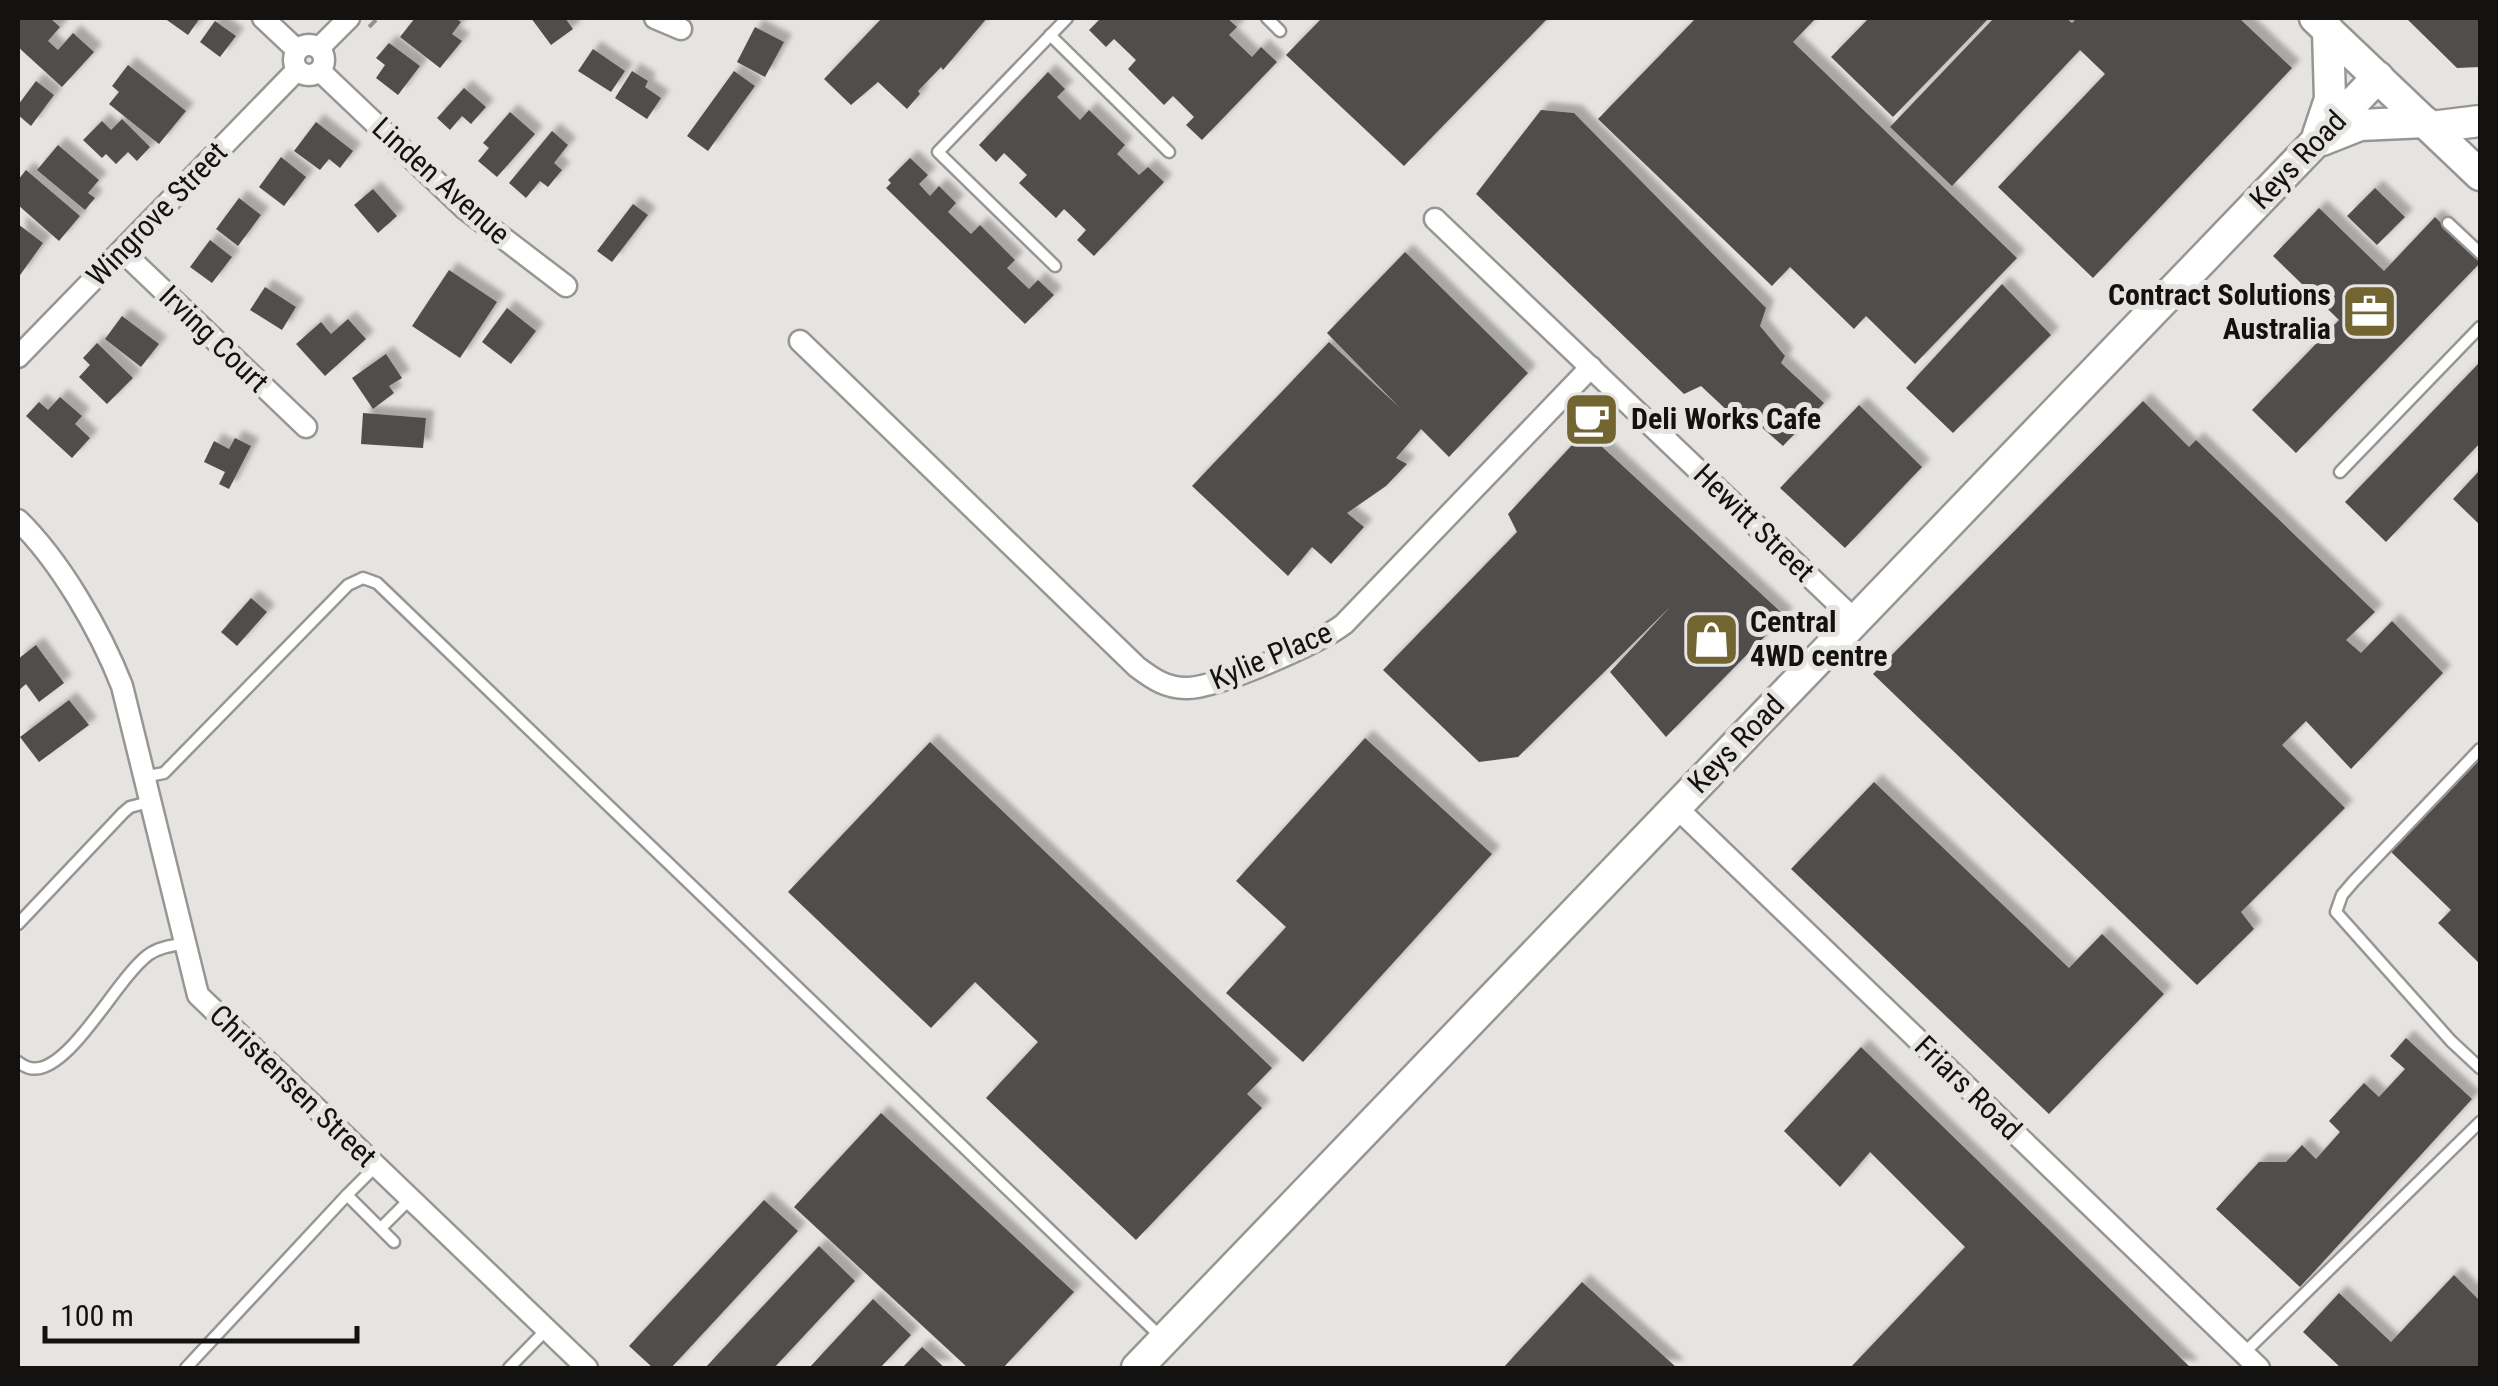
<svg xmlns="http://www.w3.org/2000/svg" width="2498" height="1386" font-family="'Roboto Condensed',sans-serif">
  <defs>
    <filter id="shadow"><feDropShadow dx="8" dy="-8" stdDeviation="2.5" flood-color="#0004"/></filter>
  </defs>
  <rect width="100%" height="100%" fill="#e5e4e1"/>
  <g fill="#514e4d" filter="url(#shadow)">
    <path d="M18,18H50L60,27L48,41L58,50L73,33L94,52L62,87L18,47Z"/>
    <path d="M164,18H200L188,35Z"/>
    <path d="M415,18H455L461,22L452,34L462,41L440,68L400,37Z"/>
    <path d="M531,18H565L573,29L551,45Z"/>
    <path d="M882,18H987L943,70L941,67L918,91L920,94L907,109L878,82L851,105L824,79Z"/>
    <path d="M1101,18H1227L1237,27L1229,35L1252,57L1261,47L1277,62L1202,140L1186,125L1194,117L1173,96L1164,105L1128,69L1136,60L1114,39L1106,47L1089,30Z"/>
    <path d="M1322,18H1548L1404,166L1286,55Z"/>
    <path d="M1696,18H1816L1793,42L2017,258L1915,364L1866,316L1854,329L1790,267L1772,286L1598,119Z"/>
    <path d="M1869,18H1989L1893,117L1831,57Z"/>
    <path d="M1994,18H2066L2072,23L2077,18H2239L2292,68L2093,278L1998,187L2105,74L2080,50L1952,186L1890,127Z"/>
    <path d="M2406,18H2480V67L2457,68Z"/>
    <path d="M215,21L236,36L220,57L200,42Z"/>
    <path d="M755,27L784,42L765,77L737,62Z"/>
    <path d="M389,43L420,66L398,95L376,78L385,65L376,58Z"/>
    <path d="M593,49L625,71L611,92L578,71Z"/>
    <path d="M128,65L186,111L159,144L109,104L119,92L112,86Z"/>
    <path d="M632,71L648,81L645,87L661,98L647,119L615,98Z"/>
    <path d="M734,71L755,86L708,151L687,136Z"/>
    <path d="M1048,72L1065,89L1057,97L1080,120L1089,110L1125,145L1117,154L1139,175L1148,167L1164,182L1094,256L1077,240L1086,230L1064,209L1056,218L1019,183L1027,175L1004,153L996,162L979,145Z"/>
    <path d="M36,81L54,95L31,126L18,115V105Z"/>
    <path d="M464,88L486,107L471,124L462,116L450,130L437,118Z"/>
    <path d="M1541,110L1574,113L1766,308L1760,326L1785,356L1781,363L1824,403L1783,446L1741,409L1732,415L1701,386L1684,394L1476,194Z"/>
    <path d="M510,112L535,134L497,177L478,161L489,148L483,143Z"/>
    <path d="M122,119L150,147L137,161L128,152L116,164L106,154L102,158L83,140L102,121L111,130Z"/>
    <path d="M316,122L353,151L340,168L329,159L320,170L294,151Z"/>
    <path d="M552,131L568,145L554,163L562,170L548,187L540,181L526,198L509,183Z"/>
    <path d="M58,145L99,180L88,193L95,198L85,210L37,170Z"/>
    <path d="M281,157L306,177L284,206L259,187Z"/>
    <path d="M910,158L928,175L919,184L930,196L939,186L956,203L948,212L971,234L980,225L1015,260L1007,268L1029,289L1038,280L1054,295L1025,324L886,188L891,183L888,180Z"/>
    <path d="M26,170L80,216L59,241L18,205V180Z"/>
    <path d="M2375,188L2405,217L2377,245L2347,216Z"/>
    <path d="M373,189L397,216L378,233L354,205Z"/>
    <path d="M239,198L261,215L238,246L216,229Z"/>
    <path d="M633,204L648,215L612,262L597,251Z"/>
    <path d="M2319,208L2384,271L2435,217L2480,263L2296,453L2252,410L2339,320L2273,256Z"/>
    <path d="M18,224L43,243L18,278Z"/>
    <path d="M210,240L232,257L212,283L190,267Z"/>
    <path d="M1405,252L1528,373L1449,457L1421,429L1396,458L1407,464L1386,486L1347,513L1364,527L1331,564L1312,547L1288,576L1192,486L1329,342L1400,408L1327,333Z"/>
    <path d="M449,270L497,302L460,358L412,326Z"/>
    <path d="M2002,284L2051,335L1953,433L1906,388Z"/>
    <path d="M265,287L296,307L282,330L250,310Z"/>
    <path d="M507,308L536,331L511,364L482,342Z"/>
    <path d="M122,316L159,344L141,367L105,339Z"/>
    <path d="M348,319L366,339L325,376L296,344L321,322L331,334Z"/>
    <path d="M97,343L133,378L107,404L79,377L90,365L83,358Z"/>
    <path d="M386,354L402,378L389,386L394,393L373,409L352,378Z"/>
    <path d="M2480,362V443L2386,542L2345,502Z"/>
    <path d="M60,397L82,416L75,424L90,438L72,458L26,416L39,402L48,410Z"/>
    <path d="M2143,401L2189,447L2196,440L2375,612L2346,640L2361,653L2392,621L2443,673L2351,769L2306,721L2282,745L2345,808L2241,912L2254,929L2197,985L1873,674Z"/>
    <path d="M1859,405L1922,467L1845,548L1780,488Z"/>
    <path d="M363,413L426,418L423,448L361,444Z"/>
    <path d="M1585,431L1785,616L1666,737L1610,672L1671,606L1518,757L1479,762L1383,670L1517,532L1508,514Z"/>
    <path d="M235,438L251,446L229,489L219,484L225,472L204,462L214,441L229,449Z"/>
    <path d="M2480,470V525L2453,499Z"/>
    <path d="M251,598L267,612L237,646L221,632Z"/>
    <path d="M36,645L64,683L39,702L26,684L18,691V659Z"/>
    <path d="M69,700L89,725L39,762L20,737Z"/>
    <path d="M1365,738L1492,854L1303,1062L1226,993L1286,927L1236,881Z"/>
    <path d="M930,742L1272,1068L1247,1094L1262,1108L1136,1240L986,1098L1038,1042L975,982L931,1028L788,892Z"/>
    <path d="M2480,753V964L2438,923L2451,910L2387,848Z"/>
    <path d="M1874,782L2069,968L2102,934L2164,994L2049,1114L1791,869Z"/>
    <path d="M2406,1038L2472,1099L2300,1287L2216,1209L2259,1162H2286L2302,1145L2316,1159L2340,1132L2329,1121L2364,1083L2379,1097L2405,1069L2390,1056Z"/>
    <path d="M1861,1047L2191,1368H1850L1965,1247L1870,1152L1840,1187L1784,1131Z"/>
    <path d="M881,1113L1074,1292L1003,1368H968L794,1207Z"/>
    <path d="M764,1200L798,1231L671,1368H653L629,1346Z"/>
    <path d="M819,1246L855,1281L774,1368H705Z"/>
    <path d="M2454,1275L2480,1301V1368H2341L2303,1332L2339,1293L2391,1342Z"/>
    <path d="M1582,1282L1677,1368H1503Z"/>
    <path d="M873,1299L911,1335L880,1368H809Z"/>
    <path d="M922,1347L945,1368H902Z"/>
  </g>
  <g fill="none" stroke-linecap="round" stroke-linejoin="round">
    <defs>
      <g id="lane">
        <path d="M1267,18L1280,31"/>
        <path d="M1050,35L1169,152"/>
        <path d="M2448,223L2480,253"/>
        <path d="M1055,266L938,152L1067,18"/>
        <path d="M2340,472L2480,327"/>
        <path d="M2480,749L2354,881L2342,895L2336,912L2451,1041L2480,1068"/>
        <path d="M143,777L164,773L348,585L363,578L377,583L1160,1336"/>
        <path d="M18,924L123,813L130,807L149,802"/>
        <path d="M18,1062C25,1067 31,1070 40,1068C76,1060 117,979 148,955C159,947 172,945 185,944"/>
        <path d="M347,1195L376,1166"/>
        <path d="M381,1228L410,1199"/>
        <path d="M2244,1353L2480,1122"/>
        <path d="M186,1368L347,1195L394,1242"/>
        <path d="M509,1368L547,1329"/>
      </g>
      <g id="street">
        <path d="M263,18L297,50"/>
        <path d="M655,18L681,29"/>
        <circle cx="309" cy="60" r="15"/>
        <path d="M319,48L349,18"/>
        <path d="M320,71L464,208L566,286"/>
        <path d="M1435,219L1855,620"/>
        <path d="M122,251L306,427"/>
        <path d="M800,341L1137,667C1153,679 1166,688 1186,688C1215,689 1320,643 1344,624L1591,367"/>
        <path d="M18,357L297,70"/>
        <path d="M18,520C60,561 100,630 122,686L198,995L587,1368"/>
        <path d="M1676,807L2259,1368"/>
      </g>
      <g id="secondary">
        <path d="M2315,18L2480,175"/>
        <path d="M2431,127L2480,121"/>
        <path d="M2318,135L2330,99L2328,30"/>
        <path d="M2322,140L2360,125L2425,122"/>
        <path d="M1137,1368L2378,77"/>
      </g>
    </defs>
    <use href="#lane" stroke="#979693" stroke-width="15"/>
    <use href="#street" stroke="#979693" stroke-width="25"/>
    <use href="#secondary" stroke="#979693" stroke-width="35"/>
    <path stroke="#939290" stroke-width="4" stroke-dasharray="10 5" stroke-linecap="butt" d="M369,27L378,18"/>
    <use href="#lane" stroke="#fff" stroke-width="10"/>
    <use href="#street" stroke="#fff" stroke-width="20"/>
    <use href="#secondary" stroke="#fff" stroke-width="30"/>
  </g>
  <defs>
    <symbol id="office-square" viewBox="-11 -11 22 22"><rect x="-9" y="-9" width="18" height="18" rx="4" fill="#726532" stroke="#e5e4e1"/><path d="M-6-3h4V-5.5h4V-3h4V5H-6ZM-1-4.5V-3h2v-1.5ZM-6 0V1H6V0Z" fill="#fff"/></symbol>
    <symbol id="cafe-square" viewBox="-11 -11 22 22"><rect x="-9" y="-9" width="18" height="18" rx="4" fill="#726532" stroke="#e5e4e1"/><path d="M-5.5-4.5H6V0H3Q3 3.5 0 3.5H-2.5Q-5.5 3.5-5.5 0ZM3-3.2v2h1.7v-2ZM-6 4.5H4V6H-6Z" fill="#fff"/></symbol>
    <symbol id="shop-square" viewBox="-11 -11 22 22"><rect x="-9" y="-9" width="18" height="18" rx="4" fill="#726532" stroke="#e5e4e1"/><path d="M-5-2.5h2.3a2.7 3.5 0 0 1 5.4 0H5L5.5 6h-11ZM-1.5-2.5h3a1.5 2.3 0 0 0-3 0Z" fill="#fff"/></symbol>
  </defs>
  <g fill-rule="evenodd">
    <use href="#office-square" x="2338" y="280" width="63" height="63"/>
    <use href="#cafe-square" x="1560" y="388" width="63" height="63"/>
    <use href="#shop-square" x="1680" y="608" width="63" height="63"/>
  </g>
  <g text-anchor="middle" stroke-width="10" stroke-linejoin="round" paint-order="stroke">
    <g font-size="30" fill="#131211" stroke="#e5e4e1">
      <text transform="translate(2298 160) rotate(-46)" y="10">Keys Road</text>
      <text transform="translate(441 181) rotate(42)" y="10">Linden Avenue</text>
      <text transform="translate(157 214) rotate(-46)" y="10">Wingrove Street</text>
      <text transform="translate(214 339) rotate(44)" y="10">Irving Court</text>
      <text transform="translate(1754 523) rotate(44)" y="10">Hewitt Street</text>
      <text transform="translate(1271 656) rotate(-23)" y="10">Kylie Place</text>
      <text transform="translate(1736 744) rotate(-46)" y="10">Keys Road</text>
      <text transform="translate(293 1086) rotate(44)" y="10">Christensen Street</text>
      <text transform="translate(1968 1088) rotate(44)" y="10">Friars Road</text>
    </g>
    <g font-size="30" font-weight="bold" fill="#131211" stroke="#e5e4e1" text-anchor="start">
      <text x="2331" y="305" text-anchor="end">Contract Solutions<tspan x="2331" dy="34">Australia</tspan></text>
      <text x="1631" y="429">Deli Works Cafe</text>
      <text x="1750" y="632">Central<tspan x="1750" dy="34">4WD centre</tspan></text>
    </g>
  </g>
  <rect width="2498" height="1386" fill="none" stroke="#131211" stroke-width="40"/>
  <path d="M45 1326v15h312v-15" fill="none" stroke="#131211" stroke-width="5"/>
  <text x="60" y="1326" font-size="30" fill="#131211" stroke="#e5e4e1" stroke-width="8" paint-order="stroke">100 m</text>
</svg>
